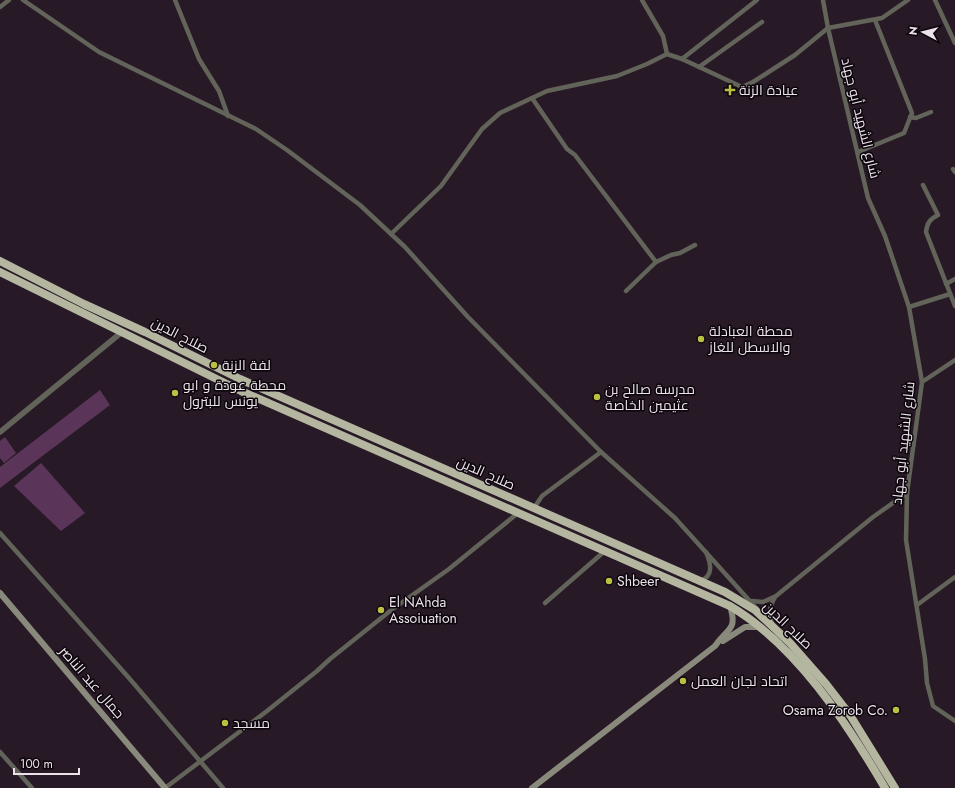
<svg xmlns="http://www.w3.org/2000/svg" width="955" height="788" font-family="Jost,Cairo,sans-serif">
  <rect width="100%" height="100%" fill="#271926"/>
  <g fill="#5a3559">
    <path d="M100,390L110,405L0,488V467Z"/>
    <path d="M5,437L16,453L4,463L0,458V441Z"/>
    <path d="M41,463L85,513L61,531L14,486Z"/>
  </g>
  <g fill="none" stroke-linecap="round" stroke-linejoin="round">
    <g stroke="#626359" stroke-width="4.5">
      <path d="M23,0L99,52L256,129L287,150L360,205L405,247L468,317L601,452L675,518L757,609"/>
      <path d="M175,0L199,59L219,91L228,116"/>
      <path d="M642,0L663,36L667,54"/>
      <path d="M823,0L828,28L868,198L885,236L909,307L922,382L907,493L906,540L925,659L927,683L933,706L955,721"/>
      <path d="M935,0L955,43"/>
      <path d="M0,7L9,0"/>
      <path d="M682,59L757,0"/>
      <path d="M699,67L762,22"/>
      <path d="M532,98L567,149L575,155L656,262"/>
      <path d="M910,117L916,118L931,112"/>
      <path d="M858,152L904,133L912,113L875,20"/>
      <path d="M953,169L955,172"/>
      <path d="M923,185L938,215C930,219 927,223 926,232L955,306"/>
      <path d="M391,234L441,186L482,129L500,113L547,91L617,76L647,64L667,54L682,59L742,87L753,82L795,55L828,28L882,18L908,0"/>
      <path d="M946,284L955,279"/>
      <path d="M626,291L656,262L671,255L680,253L695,245"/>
      <path d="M909,307L950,294"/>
      <path d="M922,382L955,360"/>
      <path d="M534,508L542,496L601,452"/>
      <path d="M0,533L129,678L223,788"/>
      <path d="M700,581C714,576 711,564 706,552"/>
      <path d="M752,601L763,602L776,596L873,517L907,493"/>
      <path d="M545,603L606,550"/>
      <path d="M917,605L955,577"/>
      <path d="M772,624C769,614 769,607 775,597"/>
      <path d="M0,752L32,788"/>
      <path d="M165,788L267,711L317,671L330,659L390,611L449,569L518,513"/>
    </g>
    <path stroke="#626359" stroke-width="5.5" d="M0,432L122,332"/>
    <g stroke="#898a7b" stroke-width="6">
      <path d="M0,593L165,788"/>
      <path d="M723,641L745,627H760"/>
      <path d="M532,788L715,646C727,628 738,631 730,606"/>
    </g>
    <g stroke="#b4b6a0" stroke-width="8">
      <path d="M0,261L84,304L145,332L240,379L700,581L725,592L755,610L790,643L826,684L850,715L895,788"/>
      <path d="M0,272L241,391L730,606C796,645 847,723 885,788"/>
    </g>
  </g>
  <g fill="#bbc044" stroke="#0c060c" stroke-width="1.5">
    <path d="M728 84h4v4h4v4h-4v4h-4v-4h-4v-4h4z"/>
    <circle cx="701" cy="339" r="4"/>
    <circle cx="214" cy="365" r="4"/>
    <circle cx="175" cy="393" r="4"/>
    <circle cx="597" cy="397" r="4"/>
    <circle cx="609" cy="581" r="4"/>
    <circle cx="381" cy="610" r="4"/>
    <circle cx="683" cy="681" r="4"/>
    <circle cx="896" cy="710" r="4"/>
    <circle cx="225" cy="723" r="4"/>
  </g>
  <g text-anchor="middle" stroke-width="3" stroke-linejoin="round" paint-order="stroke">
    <g font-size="14" fill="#ece2eb" stroke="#0c060c" text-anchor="start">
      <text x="739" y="95">عيادة الزنة</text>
      <text x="709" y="336">محطة العبادلة<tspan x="709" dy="16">والاسطل للغاز</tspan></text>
      <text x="222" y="370">لفة الزنة</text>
      <text x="183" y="390">محطة عودة و ابو<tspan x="183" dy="16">يونس للبترول</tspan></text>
      <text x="605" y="394">مدرسة صالح بن<tspan x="605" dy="16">عثيمين الخاصة</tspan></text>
      <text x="617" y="586">Shbeer</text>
      <text x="389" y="607">El NAhda<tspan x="389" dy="16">Assoiuation</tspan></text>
      <text x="691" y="686">اتحاد لجان العمل</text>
      <text x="888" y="715" text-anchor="end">Osama Zorob Co.</text>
      <text x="233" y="728">مسجد</text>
    </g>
    <g font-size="14" fill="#ece2eb" stroke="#0c060c">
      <text transform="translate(861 118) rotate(76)" y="5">شارع الشهيد أبو جهاد</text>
      <text transform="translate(180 335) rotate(27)" y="5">صلاح الدين</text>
      <text transform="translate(903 443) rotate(-84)" y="5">شارع الشهيد أبو جهاد</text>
      <text transform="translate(486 473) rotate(24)" y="5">صلاح الدين</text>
      <text transform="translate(788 625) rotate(44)" y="5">صلاح الدين</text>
      <text transform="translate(92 682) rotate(49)" y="5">جمال عبد الناصر</text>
    </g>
  </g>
  <g transform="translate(923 32) rotate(277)" stroke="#0c060c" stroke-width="3" paint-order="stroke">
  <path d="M0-3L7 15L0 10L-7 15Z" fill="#ece2eb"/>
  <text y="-6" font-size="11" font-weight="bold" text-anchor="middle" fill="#ece2eb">N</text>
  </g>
  <path d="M14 768v6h65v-6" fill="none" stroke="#ece2eb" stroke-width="2"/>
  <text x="20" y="768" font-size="12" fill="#ece2eb" stroke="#0c060c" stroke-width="3" paint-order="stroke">100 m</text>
</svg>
